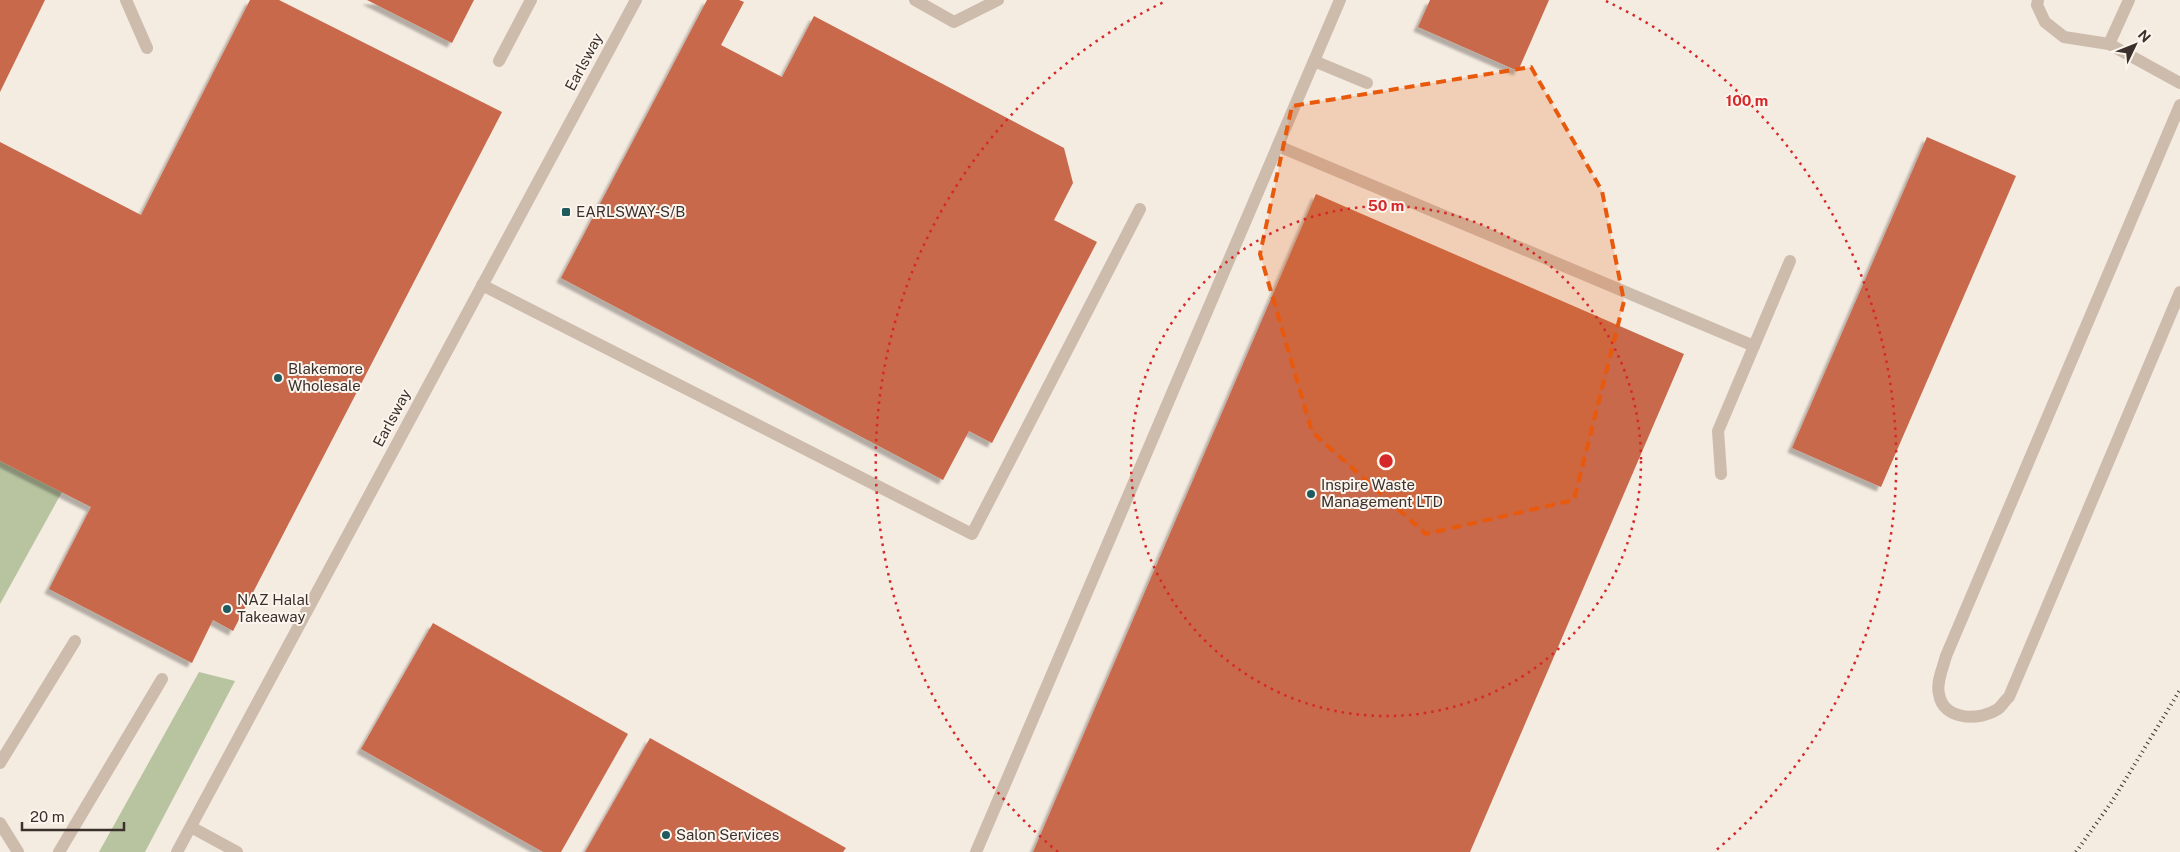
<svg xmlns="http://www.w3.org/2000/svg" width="2180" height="852" font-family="'Public Sans',sans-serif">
  <defs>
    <filter id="shadow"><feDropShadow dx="-4.5" dy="4.5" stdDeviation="1" flood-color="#0004"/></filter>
  </defs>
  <rect width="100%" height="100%" fill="#f4ebe1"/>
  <g fill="#b8c4a0">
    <path d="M0,461L62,492L0,604Z"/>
    <path d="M199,672L235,681L145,852H99Z"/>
  </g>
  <g fill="#c8694b" filter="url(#shadow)">
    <path d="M0,0H45L0,92Z"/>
    <path d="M250,0H279L502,112L233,631L213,620L192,663L49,589L91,507L0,461V142L141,215Z"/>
    <path d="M367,0H474L452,43Z"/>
    <path d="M707,0H739L744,2L721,45L782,77L814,16L1064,148L1073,183L1054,220L1097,242L992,443L969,431L943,480L561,278Z"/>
    <path d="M1430,0H1549L1518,71L1418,27Z"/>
    <path d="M1927,137L2016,176L1881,487L1792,448Z"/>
    <path d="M1316,194L1684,354L1470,852H1033Z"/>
    <path d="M433,623L628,734L561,852H543L361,749Z"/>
    <path d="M650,738L846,848L843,852H585Z"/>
  </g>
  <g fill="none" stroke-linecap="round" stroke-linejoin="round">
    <g stroke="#cdbbac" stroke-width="12">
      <path d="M126,0L147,48"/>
      <path d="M915,0L954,22L998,0"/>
      <path d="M2038,0L2037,5L2045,22L2064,37L2109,44L2180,83"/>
      <path d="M2109,44L2129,0"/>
      <path d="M499,61L531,0"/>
      <path d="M1314,61L1367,83"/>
      <path d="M2180,105L1946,656C1943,668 1936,682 1939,694C1943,721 1980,721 1998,709C2002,706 2005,700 2009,697L2180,292"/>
      <path d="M1278,146L1754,346"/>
      <path d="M482,285L972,534L1140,209"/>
      <path d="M1721,474L1718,431L1790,261"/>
      <path d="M0,763L75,641"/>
      <path d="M0,823L18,852"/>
      <path d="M191,827L237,852"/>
      <path d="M59,852L162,679"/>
      <path d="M976,852L1340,0"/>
    </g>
    <path stroke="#cdbbac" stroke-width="12" d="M177,852L636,0"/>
    <path stroke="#3b302b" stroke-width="4" stroke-dasharray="1 4" stroke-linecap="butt" d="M2076,852L2113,800L2180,690"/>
  </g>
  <path fill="#e8590c" fill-opacity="0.2" stroke="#e8590c" stroke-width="4" stroke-dasharray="10 6" stroke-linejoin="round" d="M1531,67L1602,191L1624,301L1574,500L1426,534L1312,432L1260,254L1292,106Z"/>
  <g fill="none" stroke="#d62828" stroke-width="2.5" stroke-dasharray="2.5 5">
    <circle cx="1386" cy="461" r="255"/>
    <path d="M1058 852A510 510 0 0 1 1166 1M1606 1A510 510 0 0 1 1714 852"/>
  </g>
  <g fill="#1f5a5e" stroke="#fbf5ee" stroke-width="2">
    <rect x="561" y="207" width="10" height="10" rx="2.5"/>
    <circle cx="278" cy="378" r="5"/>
    <circle cx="1311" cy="494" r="5"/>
    <circle cx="227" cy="609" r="5"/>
    <circle cx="666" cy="835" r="5"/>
  </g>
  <g text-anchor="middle" stroke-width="4" stroke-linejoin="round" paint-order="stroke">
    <g font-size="15" fill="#3b302b" stroke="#fbf5ee">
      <text transform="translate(584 62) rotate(-62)" y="5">Earlsway</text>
      <text transform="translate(392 418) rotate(-62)" y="5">Earlsway</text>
    </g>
    <g font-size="15" fill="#3b302b" stroke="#fbf5ee" text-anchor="start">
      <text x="576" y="217">EARLSWAY-S/B</text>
      <text x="288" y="374">Blakemore<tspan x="288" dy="17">Wholesale</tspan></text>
      <text x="1321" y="490">Inspire Waste<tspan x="1321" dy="17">Management LTD</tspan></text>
      <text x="237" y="605">NAZ Halal<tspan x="237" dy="17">Takeaway</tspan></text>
      <text x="676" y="840">Salon Services</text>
    </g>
  </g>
  <circle cx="1386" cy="461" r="8" fill="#d62828" stroke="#fbf5ee" stroke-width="2.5"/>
  <g font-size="15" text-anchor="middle" font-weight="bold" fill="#d62828" stroke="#fbf5ee" stroke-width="4" stroke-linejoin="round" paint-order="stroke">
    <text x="1747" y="106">100 m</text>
    <text x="1386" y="211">50 m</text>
  </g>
  <g transform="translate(2135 45) rotate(47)" stroke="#fbf5ee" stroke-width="4" paint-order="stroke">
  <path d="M0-4L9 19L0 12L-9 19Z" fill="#3b302b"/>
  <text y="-8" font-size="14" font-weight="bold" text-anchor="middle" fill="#3b302b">N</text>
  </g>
  <path d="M22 822v8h102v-8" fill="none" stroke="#3b302b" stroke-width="2.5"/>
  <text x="30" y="822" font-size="15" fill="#3b302b" stroke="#fbf5ee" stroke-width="4" paint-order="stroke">20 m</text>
</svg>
